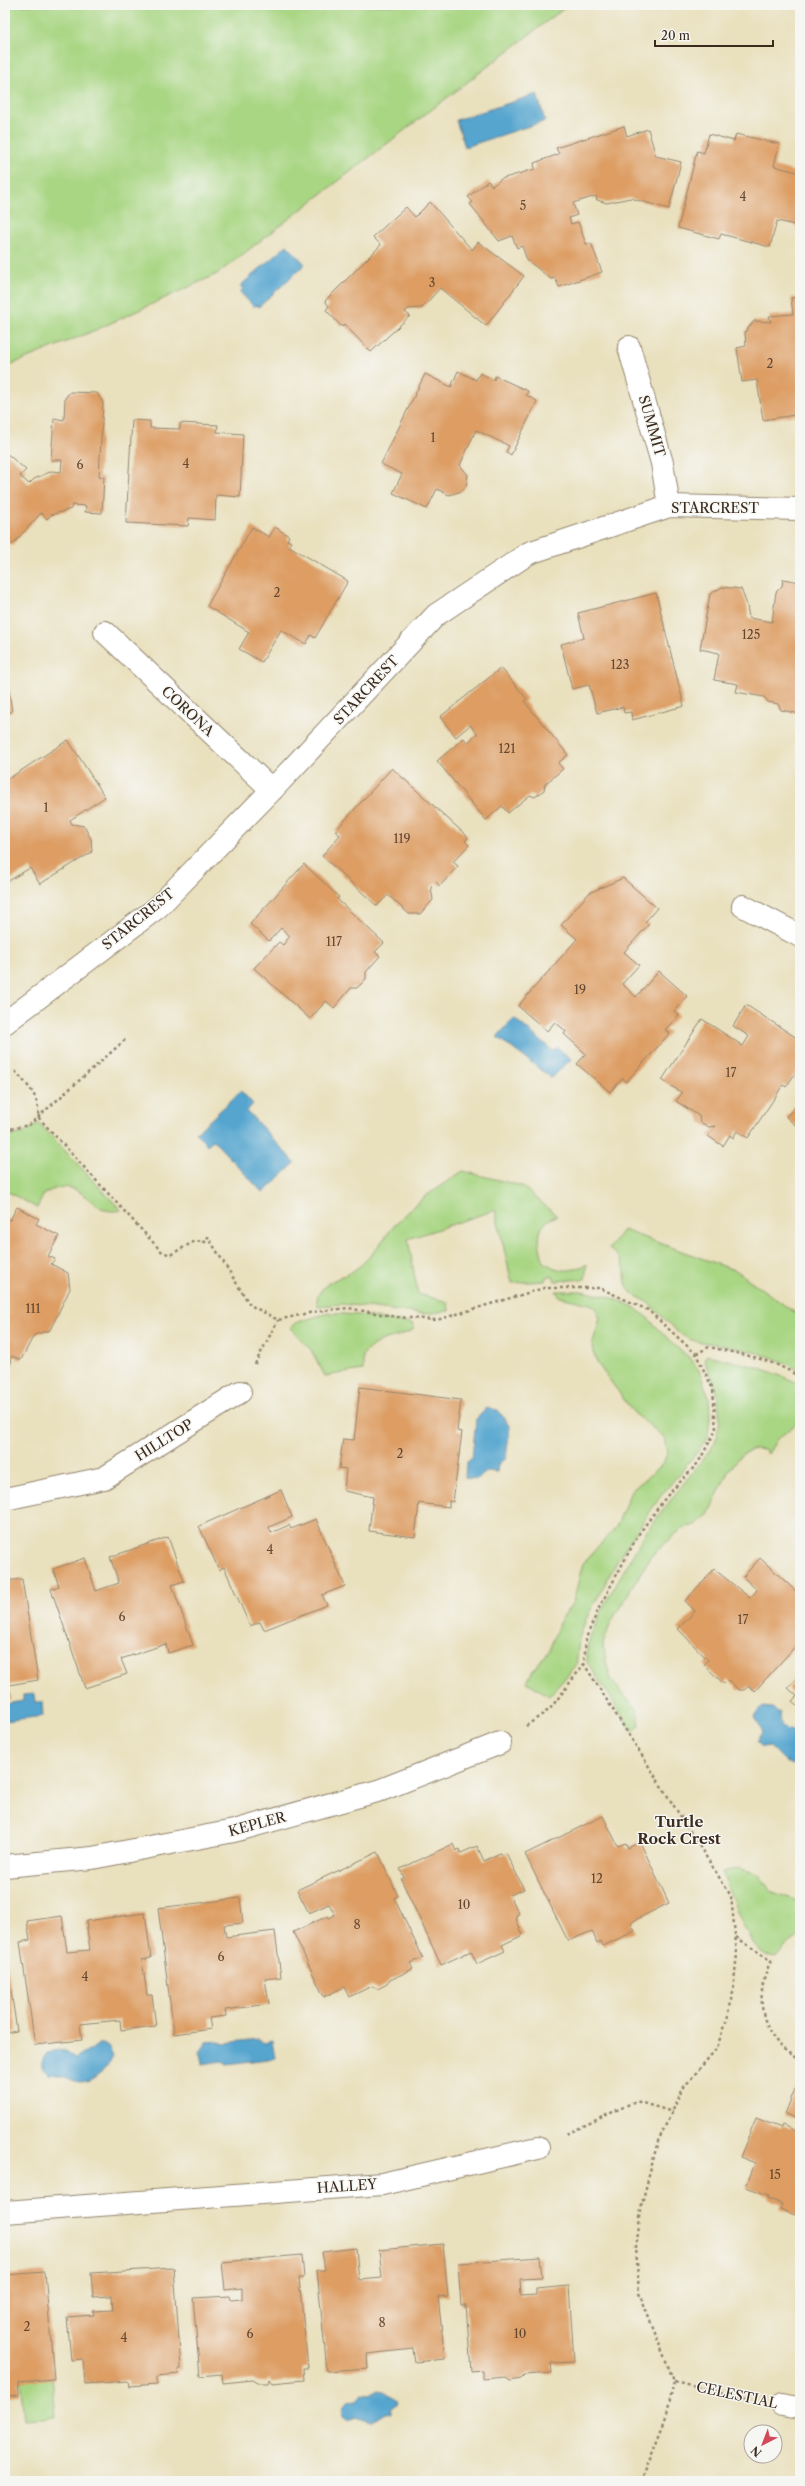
<svg xmlns="http://www.w3.org/2000/svg" width="805" height="2486" font-family="'Libre Caslon Text',serif">
  <rect width="100%" height="100%" fill="#f6f6f2"/>
  <filter id="ink" filterUnits="userSpaceOnUse"><feTurbulence type="fractalNoise" baseFrequency=".025" numOctaves="2"/><feDisplacementMap in="SourceGraphic" scale="8" xChannelSelector="R" yChannelSelector="G"/><feConvolveMatrix kernelMatrix="1 2 1 2 8 2 1 2 1" color-interpolation-filters="sRGB"/></filter>
  <filter id="wash" filterUnits="userSpaceOnUse"><feTurbulence type="fractalNoise" baseFrequency=".012" numOctaves="4" result="noise"/><feDisplacementMap in="SourceGraphic" scale="16" xChannelSelector="R" yChannelSelector="G"/><feGaussianBlur stdDeviation="0.9" result="paint"/><feColorMatrix in="noise" values="0 0 0 0 0 0 0 0 0 0 0 0 0 0 0 0 0 1.4 0 .05"/><feComposite in="paint" operator="in"/></filter>
  <g filter="url(#wash)">
    <rect width="100%" height="100%" fill="#e9e0bd"/>
    <g fill="#a9d683" stroke="#728050">
      <path d="M5,5H568L217,274L98,329L5,367Z"/>
      <path d="M39,1123L121,1210C90,1219 83,1170 44,1194L37,1208L5,1190V1136L22,1134Z"/>
      <path d="M463,1171L522,1186L557,1216C534,1223 538,1245 544,1262C559,1272 569,1273 587,1264L585,1279L555,1281L553,1276L546,1277L545,1281L512,1283L495,1210L408,1239L418,1294L448,1302L449,1311L423,1314L343,1304L318,1306C316,1301 317,1296 320,1292C326,1281 343,1277 353,1271C374,1257 385,1234 402,1217C420,1198 442,1185 463,1171Z"/>
      <path d="M623,1230L737,1271L798,1315L800,1317V1371C779,1357 748,1350 723,1345C710,1342 693,1344 682,1335C669,1325 659,1312 647,1302C642,1298 635,1297 631,1292C618,1276 635,1268 609,1249Z"/>
      <path d="M556,1291H581L610,1297L634,1307L650,1320L671,1342L691,1359L699,1370L709,1398L710,1419L708,1436L699,1450L660,1497L620,1556L587,1617L579,1639L576,1666L549,1696L527,1682L533,1670L549,1651L559,1623L573,1602L583,1563L616,1527L631,1491L663,1464L667,1454L664,1437L634,1413L597,1363L592,1346L600,1318L596,1309L590,1304L560,1297Z"/>
      <path d="M328,1313L359,1315L414,1324L413,1330C391,1341 382,1334 363,1355V1370L325,1376L311,1350L290,1328L295,1323Z"/>
      <path d="M707,1355L761,1368L796,1382L800,1386V1421L777,1439L768,1454L765,1450L754,1449L741,1455L728,1472L708,1515L695,1525L683,1528L651,1556L611,1622L603,1644L606,1662L611,1680L637,1710L640,1725L633,1732L587,1662L588,1643L603,1607L646,1532L715,1443L720,1420L717,1391L704,1359Z"/>
      <path d="M739,1868L758,1874L773,1892L800,1902V1936L787,1945L776,1958C747,1957 732,1894 722,1872Z"/>
      <path d="M52,2376L56,2417L24,2419L20,2379Z"/>
    </g>
    <g fill="#54a5cf" stroke="#486876">
      <path d="M537,94L545,121L465,147L456,120Z"/>
      <path d="M287,245L305,264L259,307L256,305L254,307L240,292L243,289L240,286Z"/>
      <path d="M514,1018L553,1051L557,1047L571,1059L552,1078L497,1037Z"/>
      <path d="M241,1091L253,1104L247,1111L295,1163L263,1193L213,1140L207,1145L196,1133Z"/>
      <path d="M487,1408L498,1410L510,1427L506,1458L498,1464L497,1472L488,1471L477,1479L465,1478L466,1463L472,1458L476,1419Z"/>
      <path d="M34,1694L35,1702H42L43,1716L5,1721V1704L23,1701V1695Z"/>
      <path d="M762,1707L772,1708L780,1713L781,1725L787,1730H793L800,1736V1756L793,1764L785,1761L770,1746L762,1747L757,1742L763,1732L755,1717Z"/>
      <path d="M258,2039L264,2043L273,2041L276,2058L227,2064L223,2061L202,2064L200,2052L207,2042L219,2041L225,2043Z"/>
      <path d="M98,2044C106,2043 112,2049 112,2058C110,2064 106,2068 101,2072C77,2093 73,2074 49,2074L42,2067C40,2055 53,2048 64,2051C68,2052 71,2056 75,2058L88,2051Z"/>
      <path d="M379,2390L384,2391L397,2402L398,2404L391,2409V2414L385,2413L371,2422L356,2417L349,2420L344,2416L342,2409L347,2401L357,2400L362,2394L370,2395Z"/>
    </g>
    <g id="blocks">
      <g fill="#dd9d64">
        <path d="M624,126L627,136L648,129L656,156L681,162L669,209L630,198L607,203L597,200L596,196L573,203L577,215L569,218L571,224L578,222L586,244L591,243L602,272L559,287L555,278L551,279L527,260L522,246L517,248L512,236L499,241L470,204L473,202L468,197L488,181L492,186L501,179L535,169L534,163L559,154L556,148Z"/>
        <path d="M709,134L734,141L736,134L779,144L774,166L800,173V233L795,225L777,221L770,247L721,234L719,239L678,228L697,151L704,153Z"/>
        <path d="M430,202L472,250L478,242L524,276L486,326L440,288L422,308L408,309L405,312L410,316L371,352L344,324L342,327L326,310L329,306L325,301L381,245L373,237L406,207L415,217Z"/>
        <path d="M800,297V436L799,437L795,415L763,420L757,380L742,382L737,348L746,346L745,332L754,321L771,322L769,316L793,314L791,298Z"/>
        <path d="M458,371L476,380L480,373L494,380L495,376L528,391L526,395L537,401L511,455L506,452L509,446L476,430L460,465L468,475L466,486L462,491L449,495L437,489L427,509L393,493L402,474L381,464L425,374L451,387Z"/>
        <path d="M70,392L97,393L103,403L99,476L104,477L102,513L85,512L86,506L72,505L71,509L51,515L47,519L41,513L12,545L5,539V452L26,470L20,476L29,484L34,479L52,471L61,472L62,460H51L54,418L64,420L65,398Z"/>
        <path d="M132,420L150,421V428L180,429V423L218,425L217,432L243,434L240,497L216,495L215,520L189,518L188,526L126,523Z"/>
        <path d="M252,527L269,537L275,527L289,536L287,540L291,542L289,546L348,581L315,638L311,635L306,644L281,630L262,662L239,649L249,632L207,606Z"/>
        <path d="M783,579L800,582V714L781,710L778,704L768,702L764,697L736,692L738,684L714,680L719,653L700,649L710,594L722,587L741,589L747,605L749,618L772,622L776,592L782,586Z"/>
        <path d="M656,593L684,706L632,720L631,712L624,713L623,707L597,713L589,685L572,689L561,644L584,638L578,613Z"/>
        <path d="M501,668L527,699L524,701L568,755L558,763L563,769L545,784L544,790L535,797L530,795L508,813L502,806L486,820L437,761L464,738L467,743L477,734L470,725L456,737L440,717Z"/>
        <path d="M8,683L12,712L5,713V684Z"/>
        <path d="M68,740L105,797L70,820L72,824L84,826L91,839L92,852L40,884L30,868L5,883V781Z"/>
        <path d="M392,768L468,837L465,841L469,845L453,862L458,866L440,886L436,882L431,887L433,900L420,914H409L388,895L377,906L322,856L340,835L335,831Z"/>
        <path d="M304,864L339,897L337,899L384,943L375,952L380,956L366,972V979L357,988H351L334,1008L326,1001L310,1019L254,968L279,942L283,945L290,936L281,928L269,941L250,924Z"/>
        <path d="M623,878L657,908L645,922L649,924L624,952L639,965L622,984L636,997L659,971L687,996L674,1011L679,1015L665,1030L670,1033L626,1082L623,1078L610,1092L577,1064L586,1054L564,1034L566,1031L555,1022L547,1031L518,1006L577,939L561,925L589,893Z"/>
        <path d="M746,1005L800,1040V1066L786,1087L783,1085L748,1138L737,1131L733,1138L730,1135L723,1146L708,1136L715,1126L709,1127L700,1122L699,1116L676,1101L682,1093L662,1080L702,1019L743,1046L749,1036L733,1026Z"/>
        <path d="M800,1101V1129L786,1117Z"/>
        <path d="M17,1207L39,1219L36,1224L59,1236L48,1256L55,1259L51,1264L68,1273L70,1289L50,1330L34,1335L21,1360L12,1356L10,1360L12,1361L5,1375V1218L10,1220Z"/>
        <path d="M360,1387L461,1400L457,1431L462,1432L453,1502L449,1501V1507L419,1503L415,1537L369,1531L373,1497L344,1491L346,1469L339,1468L343,1439L354,1440Z"/>
        <path d="M281,1490L292,1517L269,1527L271,1533L289,1525L291,1529L316,1519L345,1586L322,1595L327,1605L264,1630L260,1622L250,1626L224,1567L219,1570L199,1526Z"/>
        <path d="M168,1537L184,1581L172,1585L193,1645L168,1653L166,1644L121,1659L127,1674L85,1688L51,1589L59,1586L53,1569L85,1558L96,1591L119,1583L110,1557Z"/>
        <path d="M760,1558L800,1595V1641L755,1691L749,1686L744,1690H739L728,1680L724,1684L704,1665L708,1660L678,1629L695,1611L685,1601L714,1569L750,1598L757,1590L743,1577Z"/>
        <path d="M22,1579L38,1680L9,1685L11,1699L5,1700V1581Z"/>
        <path d="M800,1675V1708L792,1701L797,1696L788,1688Z"/>
        <path d="M603,1816L618,1846L626,1843L628,1848L640,1842L669,1903L635,1920L631,1924L635,1931L603,1946L601,1941L597,1943L592,1931L568,1941L525,1854Z"/>
        <path d="M453,1844L456,1851L460,1849L461,1853L477,1846L484,1861L500,1853L501,1855L506,1853L524,1889L510,1895L519,1914L516,1915L517,1922L523,1935L502,1945L505,1951L477,1964L471,1951L441,1965L401,1879L404,1877L400,1869Z"/>
        <path d="M378,1852L398,1896L394,1898L423,1958L410,1963L413,1969L390,1980L387,1984L378,1989L372,1986L349,1997L344,1987L324,1997L293,1932L328,1916L329,1918L335,1915L329,1904L309,1913L297,1890Z"/>
        <path d="M240,1898L243,1923L224,1925L226,1937L275,1931L281,1977L265,1979L269,2004L225,2010L226,2016L209,2018L211,2029L174,2034L158,1908Z"/>
        <path d="M145,1913L151,1958L142,1960L147,1995H152L156,2026L121,2030L120,2020L80,2024L82,2040L35,2045L20,1942L30,1940L27,1921L62,1916L67,1952L90,1950L86,1921Z"/>
        <path d="M5,1950L17,2031L5,2033Z"/>
        <path d="M795,2089L800,2091V2120L785,2114Z"/>
        <path d="M756,2118L781,2128L782,2125L800,2132V2217L780,2209L782,2204L767,2198L768,2195L746,2187L755,2163L740,2157Z"/>
        <path d="M443,2244L448,2296L438,2297L445,2359L415,2362L413,2349L367,2354L368,2368L327,2371L317,2270H325L322,2252L356,2248L359,2280L382,2278L379,2250Z"/>
        <path d="M302,2255L304,2278H299L308,2368H303L304,2380L272,2383L269,2379L268,2383H258L253,2380L223,2383L222,2374L200,2376L193,2298L230,2296L231,2300L242,2299V2288L225,2290L222,2262Z"/>
        <path d="M540,2257L542,2278L520,2279L521,2296L536,2295V2289L569,2286L574,2362L551,2363L552,2373L525,2375L521,2379L510,2381L505,2377L483,2379V2370L471,2371L466,2305H461L458,2263Z"/>
        <path d="M174,2268L181,2369H178L179,2374L157,2376V2384L129,2386L128,2381L85,2384L83,2359L71,2360L67,2317L94,2315L93,2311L113,2310L112,2296L93,2297L91,2273Z"/>
        <path d="M45,2272L54,2379L18,2382L19,2395L5,2396V2275Z"/>
      </g>
    </g>
  </g>
  <g filter="url(#ink)">
    <use href="#blocks" fill-opacity="0" stroke="#92856e" stroke-width="1"/>
    <g fill="none" stroke-linecap="round" stroke-linejoin="round">
      <defs>
        <g id="minor">
          <path d="M629,347L662,463L669,506"/>
          <path d="M105,632L272,790"/>
          <path d="M743,906L800,936"/>
          <path d="M5,1023L158,907L272,790L436,615L529,553L669,506L800,509"/>
          <path d="M5,1499L104,1478L240,1392"/>
          <path d="M5,1866L92,1858L234,1831L381,1790L500,1743"/>
          <path d="M5,2212L382,2184L538,2148"/>
          <path d="M782,2405L800,2408"/>
        </g>
      </defs>
      <use href="#minor" stroke="#92856e" stroke-width="24"/>
      <g stroke="#92856e" stroke-width="2.5" stroke-dasharray="3 3" stroke-linecap="butt">
        <path d="M15,1071C28,1086 40,1096 38,1117L161,1251L170,1255L195,1241L205,1242L208,1237L250,1305L278,1320L313,1312L348,1308L397,1317L437,1320L544,1288H600L648,1310L696,1354L713,1389L716,1430L698,1463L666,1497L638,1535L599,1608L586,1638L584,1664L731,1896L737,1954L732,2000L717,2048L684,2087L658,2141L642,2203L636,2247L639,2293L674,2381L667,2415L641,2481"/>
        <path d="M5,1130L29,1125L126,1039"/>
        <path d="M696,1354L709,1347C739,1354 776,1359 800,1378"/>
        <path d="M255,1364L278,1320"/>
        <path d="M526,1726L550,1709L584,1664"/>
        <path d="M736,1937L771,1961C752,1998 762,2041 800,2060"/>
        <path d="M567,2134L636,2101L673,2112"/>
        <path d="M674,2381L750,2399"/>
      </g>
      <use href="#minor" stroke="#fff" stroke-width="22"/>
    </g>
  </g>
  <g text-anchor="middle" stroke-width="3" stroke-linejoin="round" paint-order="stroke">
    <g font-size="12" fill="#644730">
      <text x="743" y="201">4</text>
      <text x="523" y="210">5</text>
      <text x="432" y="287">3</text>
      <text x="770" y="368">2</text>
      <text x="433" y="442">1</text>
      <text x="186" y="468">4</text>
      <text x="80" y="469">6</text>
      <text x="277" y="597">2</text>
      <text x="751" y="639">125</text>
      <text x="620" y="669">123</text>
      <text x="507" y="753">121</text>
      <text x="46" y="812">1</text>
      <text x="402" y="843">119</text>
      <text x="334" y="946">117</text>
      <text x="580" y="994">19</text>
      <text x="731" y="1077">17</text>
      <text x="33" y="1313">111</text>
      <text x="400" y="1458">2</text>
      <text x="270" y="1554">4</text>
      <text x="122" y="1621">6</text>
      <text x="743" y="1624">17</text>
      <text x="597" y="1883">12</text>
      <text x="464" y="1909">10</text>
      <text x="357" y="1929">8</text>
      <text x="221" y="1961">6</text>
      <text x="85" y="1981">4</text>
      <text x="775" y="2179">15</text>
      <text x="382" y="2327">8</text>
      <text x="27" y="2331">2</text>
      <text x="250" y="2338">6</text>
      <text x="520" y="2338">10</text>
      <text x="124" y="2342">4</text>
    </g>
    <g font-size="14" fill="#3b2a1e" stroke="#f6f6f2">
      <text transform="translate(652 426) rotate(74)" y="5">SUMMIT</text>
      <text x="715" y="513">STARCREST</text>
      <text transform="translate(366 690) rotate(-47)" y="5">STARCREST</text>
      <text transform="translate(188 711) rotate(43)" y="5">CORONA</text>
      <text transform="translate(138 919) rotate(-39)" y="5">STARCREST</text>
      <text transform="translate(164 1440) rotate(-32)" y="5">HILLTOP</text>
      <text transform="translate(257 1824) rotate(-15)" y="5">KEPLER</text>
      <text transform="translate(347 2186) rotate(-4)" y="5">HALLEY</text>
      <text transform="translate(737 2395) rotate(12)" y="5">CELESTIAL</text>
    </g>
    <g font-size="15" font-weight="bold" fill="#3b2a1e" stroke="#f6f6f2">
      <text x="679" y="1827">Turtle<tspan x="679" dy="17">Rock Crest</tspan></text>
    </g>
  </g>
  <rect width="805" height="2486" fill="none" stroke="#f6f6f2" stroke-width="20"/>
  <g transform="translate(763 2444) rotate(222)"><circle r="19" fill="#f6f6f2" stroke="#aba49d"/>
  <path d="M0-3L7 15L0 10L-7 15Z" fill="#d1495b"/>
  <text y="-6" font-size="11" font-weight="bold" text-anchor="middle" fill="#3b2a1e">N</text>
  </g>
  <path d="M655 40v6h118v-6" fill="none" stroke="#3b2a1e" stroke-width="2"/>
  <text x="661" y="40" font-size="12" fill="#3b2a1e" stroke="#f6f6f2" stroke-width="3" paint-order="stroke">20 m</text>
</svg>
